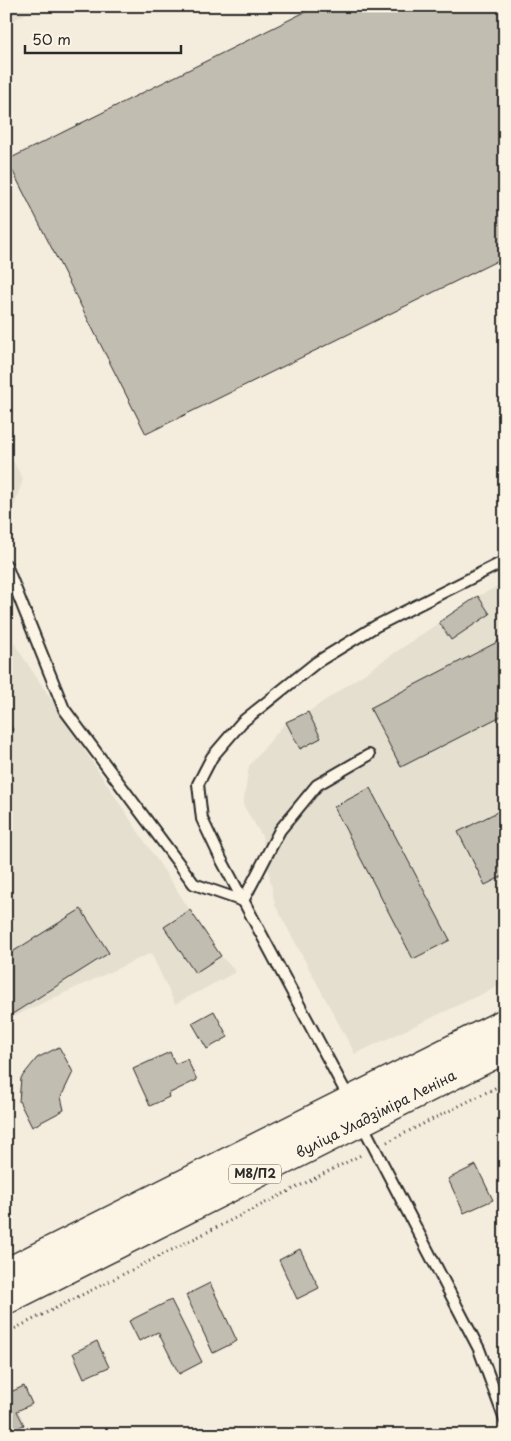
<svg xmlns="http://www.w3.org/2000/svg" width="511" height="1441" font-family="'Playpen Sans',sans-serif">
  <rect width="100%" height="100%" fill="#f4edde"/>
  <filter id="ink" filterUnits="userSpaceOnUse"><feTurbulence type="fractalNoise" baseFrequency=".02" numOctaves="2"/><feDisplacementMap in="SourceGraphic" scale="10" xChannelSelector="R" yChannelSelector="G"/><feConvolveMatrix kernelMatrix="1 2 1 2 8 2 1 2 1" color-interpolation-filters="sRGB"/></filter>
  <g filter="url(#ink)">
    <g fill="#e5dfd0">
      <path d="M6,6H40L6,24Z"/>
      <path d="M6,449L23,479L6,530Z"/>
      <path d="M505,583V983L355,1054L275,905L262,836L243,805L249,766L286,722L308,712L478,596Z"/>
      <path d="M6,631L190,910L221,956L236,972L175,1004L151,953L6,1020Z"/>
    </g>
    <g fill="#c2bdb1" stroke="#2b2b2b">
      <path d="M317,6H505V257L146,434L7,160Z"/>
      <path d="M478,596L490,614L451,640L439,622Z"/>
      <path d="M505,638V714L401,767L370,708Z"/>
      <path d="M308,712L321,738L300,749L286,722Z"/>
      <path d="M6,717L13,730L6,733Z"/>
      <path d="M370,788L450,940L413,959L334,807Z"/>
      <path d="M505,808V875L485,885L458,832Z"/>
      <path d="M81,909L109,953L6,1018V956Z"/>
      <path d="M190,910L221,956L195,973L164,927Z"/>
      <path d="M214,1011L228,1037L207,1049L192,1023Z"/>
      <path d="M59,1047L73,1072L61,1097L64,1110L32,1127L19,1101L21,1078L37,1058Z"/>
      <path d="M170,1052L175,1064L187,1059L197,1080L168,1094L169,1097L150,1106L133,1069Z"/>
      <path d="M476,1165L493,1200L464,1213L448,1179Z"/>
      <path d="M300,1249L319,1288L297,1299L279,1260Z"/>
      <path d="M210,1283L237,1341L213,1353L186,1295Z"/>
      <path d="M171,1300L202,1362L179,1374L158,1332L139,1341L129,1321Z"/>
      <path d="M97,1341L109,1367L84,1378L73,1353Z"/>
      <path d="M24,1386L32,1404L17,1411L24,1425L6,1433V1394Z"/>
    </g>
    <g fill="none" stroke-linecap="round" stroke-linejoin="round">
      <defs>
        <g id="service">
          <path d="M6,565L64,709L194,884L243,901"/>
          <path d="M243,901L280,830L317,785L369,755"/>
          <path d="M350,1100L221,859L202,819L198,784L212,757L242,722L317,662L376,626L505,561"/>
          <path d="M361,1122L479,1349L505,1420"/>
        </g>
        <g id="primary">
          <path d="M6,1273L505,1023"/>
          <path id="s1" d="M6,1300L505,1049"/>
        </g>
      </defs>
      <use href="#service" stroke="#2b2b2b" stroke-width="14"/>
      <use href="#primary" stroke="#2b2b2b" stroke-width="31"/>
      <g stroke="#2b2b2b" stroke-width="3" stroke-dasharray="1 4" stroke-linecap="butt">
        <path d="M387,1142L505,1083"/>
        <path d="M6,1333L361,1155"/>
      </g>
      <use href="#service" stroke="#fcf5e5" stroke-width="10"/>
      <use href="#primary" stroke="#fcf5e5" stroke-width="28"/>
    </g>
  </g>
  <g text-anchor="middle" stroke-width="5" stroke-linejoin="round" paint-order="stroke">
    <rect fill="#fcf5e5" stroke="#6a6863" stroke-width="1" x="229" y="1164.5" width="52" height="19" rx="4"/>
    <g font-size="12" font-weight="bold" fill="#2b2b2b">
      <text x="255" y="1178">М8/П2</text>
    </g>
    <g font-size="14" fill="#2b2b2b" stroke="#fcf5e5">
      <text dy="5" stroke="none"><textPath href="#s1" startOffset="414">вуліца Уладзіміра Леніна</textPath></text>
    </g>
  </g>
  <rect width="511" height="1441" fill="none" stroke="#fcf5e5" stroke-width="25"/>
  <rect x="12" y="12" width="486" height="1416" fill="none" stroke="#2b2b2b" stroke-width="2" filter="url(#ink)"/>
  <path d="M25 45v8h156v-8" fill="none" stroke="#2b2b2b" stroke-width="2.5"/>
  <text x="32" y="45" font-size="15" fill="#2b2b2b" stroke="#fcf5e5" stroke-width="4" paint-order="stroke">50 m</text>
</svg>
